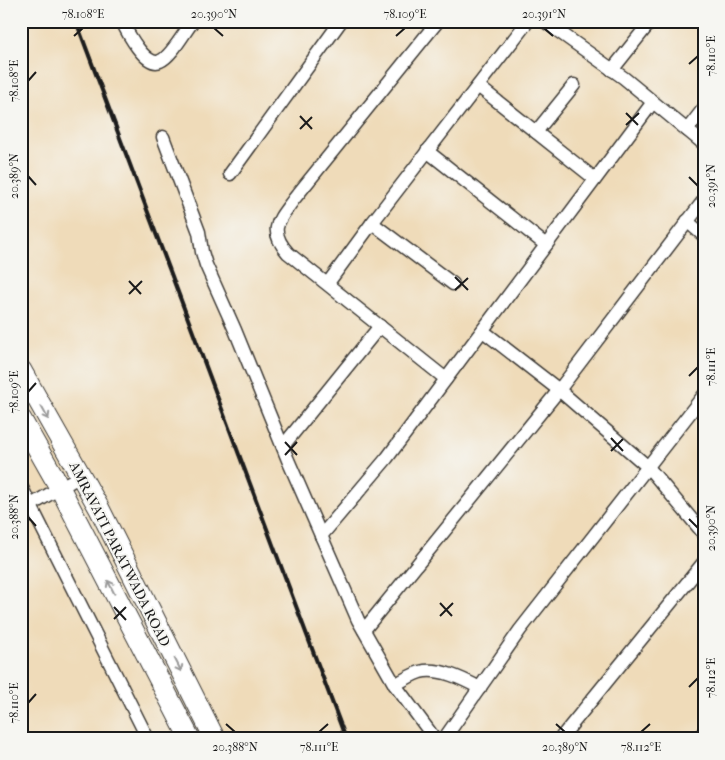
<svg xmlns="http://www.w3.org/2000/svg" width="725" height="760" font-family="'IM FELL French Canon',serif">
  <rect width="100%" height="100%" fill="#f6f6f2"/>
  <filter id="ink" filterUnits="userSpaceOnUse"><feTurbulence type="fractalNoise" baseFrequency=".02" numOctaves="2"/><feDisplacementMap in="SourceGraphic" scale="10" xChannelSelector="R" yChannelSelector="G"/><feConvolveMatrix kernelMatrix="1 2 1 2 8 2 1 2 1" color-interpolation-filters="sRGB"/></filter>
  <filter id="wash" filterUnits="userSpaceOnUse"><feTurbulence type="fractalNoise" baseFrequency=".0096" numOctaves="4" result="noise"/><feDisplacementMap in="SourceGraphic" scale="20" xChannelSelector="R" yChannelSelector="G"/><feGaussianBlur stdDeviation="1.12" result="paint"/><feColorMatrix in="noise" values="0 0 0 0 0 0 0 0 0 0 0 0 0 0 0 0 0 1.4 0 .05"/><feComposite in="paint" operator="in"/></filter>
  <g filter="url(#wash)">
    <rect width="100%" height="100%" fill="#efdbb9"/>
  </g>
  <g filter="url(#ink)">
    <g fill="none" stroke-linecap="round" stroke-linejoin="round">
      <defs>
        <g id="street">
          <path d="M122,21C127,32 146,68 160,61C171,57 185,31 193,21"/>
          <path d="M438,21L294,199C279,220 267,229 288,253L446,379"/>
          <path d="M544,21L624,78L704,144"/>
          <path d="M612,70L651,21"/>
          <path d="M478,86L595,179"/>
          <path d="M687,130L704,108"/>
          <path d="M536,132L574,85"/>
          <path d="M163,137L199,232L202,252L206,265L235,330L288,460L358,620L395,685L435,739"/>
          <path d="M427,151L546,245"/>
          <path d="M230,174L341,21"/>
          <path d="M687,221L704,236"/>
          <path d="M372,223L453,284"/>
          <path d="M328,283L372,223L528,21"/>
          <path d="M483,331L559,390L648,467L704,534"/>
          <path d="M283,446L380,326"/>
          <path d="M21,486L148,739"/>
          <path d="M21,511L80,476"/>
          <path d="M321,536L387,458L653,102"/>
          <path d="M364,630L559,390L704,200"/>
          <path d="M395,685C403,680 411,675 420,672C439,667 463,679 480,688"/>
          <path d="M444,739L520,630L704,395"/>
          <path d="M560,739L704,562"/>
          <path d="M698,739L704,732"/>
        </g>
        <g id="primary">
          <path d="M21,370L99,508L215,739"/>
          <path d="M21,419L60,488L190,739"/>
        </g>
      </defs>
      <use href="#street" stroke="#3c3934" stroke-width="15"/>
      <use href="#primary" stroke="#3c3934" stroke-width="22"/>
      <use href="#street" stroke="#fff" stroke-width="12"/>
      <use href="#primary" stroke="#fff" stroke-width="20"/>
      <path stroke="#1c1c1c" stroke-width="4" d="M76,21L346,739"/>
    </g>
    <defs><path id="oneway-shaft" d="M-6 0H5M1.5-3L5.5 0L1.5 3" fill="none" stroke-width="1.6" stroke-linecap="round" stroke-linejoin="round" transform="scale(1.25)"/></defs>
    <g stroke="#999">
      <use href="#oneway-shaft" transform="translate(45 413) rotate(61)"/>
      <use href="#oneway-shaft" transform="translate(111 587) rotate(-117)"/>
      <use href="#oneway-shaft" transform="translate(178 665) rotate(63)"/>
    </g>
  </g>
  <path fill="none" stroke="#1c1c1c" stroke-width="2" d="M214,28L223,36M544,28L553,36M74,36L83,28M396,36L405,28M689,64L698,56M28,81L36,72M626,113L638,125M300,116L312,129M626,125L639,113M300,129L312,117M28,176L36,185M689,177L698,186M455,277L468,290M129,281L141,294M455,290L468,278M129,294L142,281M689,376L698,367M28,392L36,383M611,438L623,451M285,442L297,455M611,451L623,439M285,455L297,442M28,517L36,526M689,519L698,528M440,603L452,616M114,607L126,620M440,616L453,603M114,619L126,607M689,687L698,678M28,703L36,694M226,724L235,732M556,724L565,732M319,732L328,724M641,732L650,724"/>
  <g text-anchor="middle" stroke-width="4" stroke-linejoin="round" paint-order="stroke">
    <g font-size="14" fill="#1c1c1c" stroke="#f6f6f2">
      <text transform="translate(120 554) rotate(63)" y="5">AMRAVATI PARATWADA ROAD</text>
    </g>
  </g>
  <rect width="725" height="760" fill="none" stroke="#f6f6f2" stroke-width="55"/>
  <rect x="28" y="28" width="670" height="704" fill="none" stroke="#1c1c1c" stroke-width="2"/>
  <g font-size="12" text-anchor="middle" fill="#1c1c1c">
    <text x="83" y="18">78.108°E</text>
    <text x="214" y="18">20.390°N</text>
    <text x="405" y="18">78.109°E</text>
    <text x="544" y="18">20.391°N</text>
    <text transform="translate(711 56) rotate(-90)" y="4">78.110°E</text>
    <text transform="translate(14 81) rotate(-90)" y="4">78.108°E</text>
    <text transform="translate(14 176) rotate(-90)" y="4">20.389°N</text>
    <text transform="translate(711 186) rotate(-90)" y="4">20.391°N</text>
    <text transform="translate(711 367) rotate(-90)" y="4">78.111°E</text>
    <text transform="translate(14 392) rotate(-90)" y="4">78.109°E</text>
    <text transform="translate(14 517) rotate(-90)" y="4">20.388°N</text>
    <text transform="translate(711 528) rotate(-90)" y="4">20.390°N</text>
    <text transform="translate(711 678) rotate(-90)" y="4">78.112°E</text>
    <text transform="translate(14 703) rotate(-90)" y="4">78.110°E</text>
    <text x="235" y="751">20.388°N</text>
    <text x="319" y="751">78.111°E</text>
    <text x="565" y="751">20.389°N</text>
    <text x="641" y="751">78.112°E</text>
  </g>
</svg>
